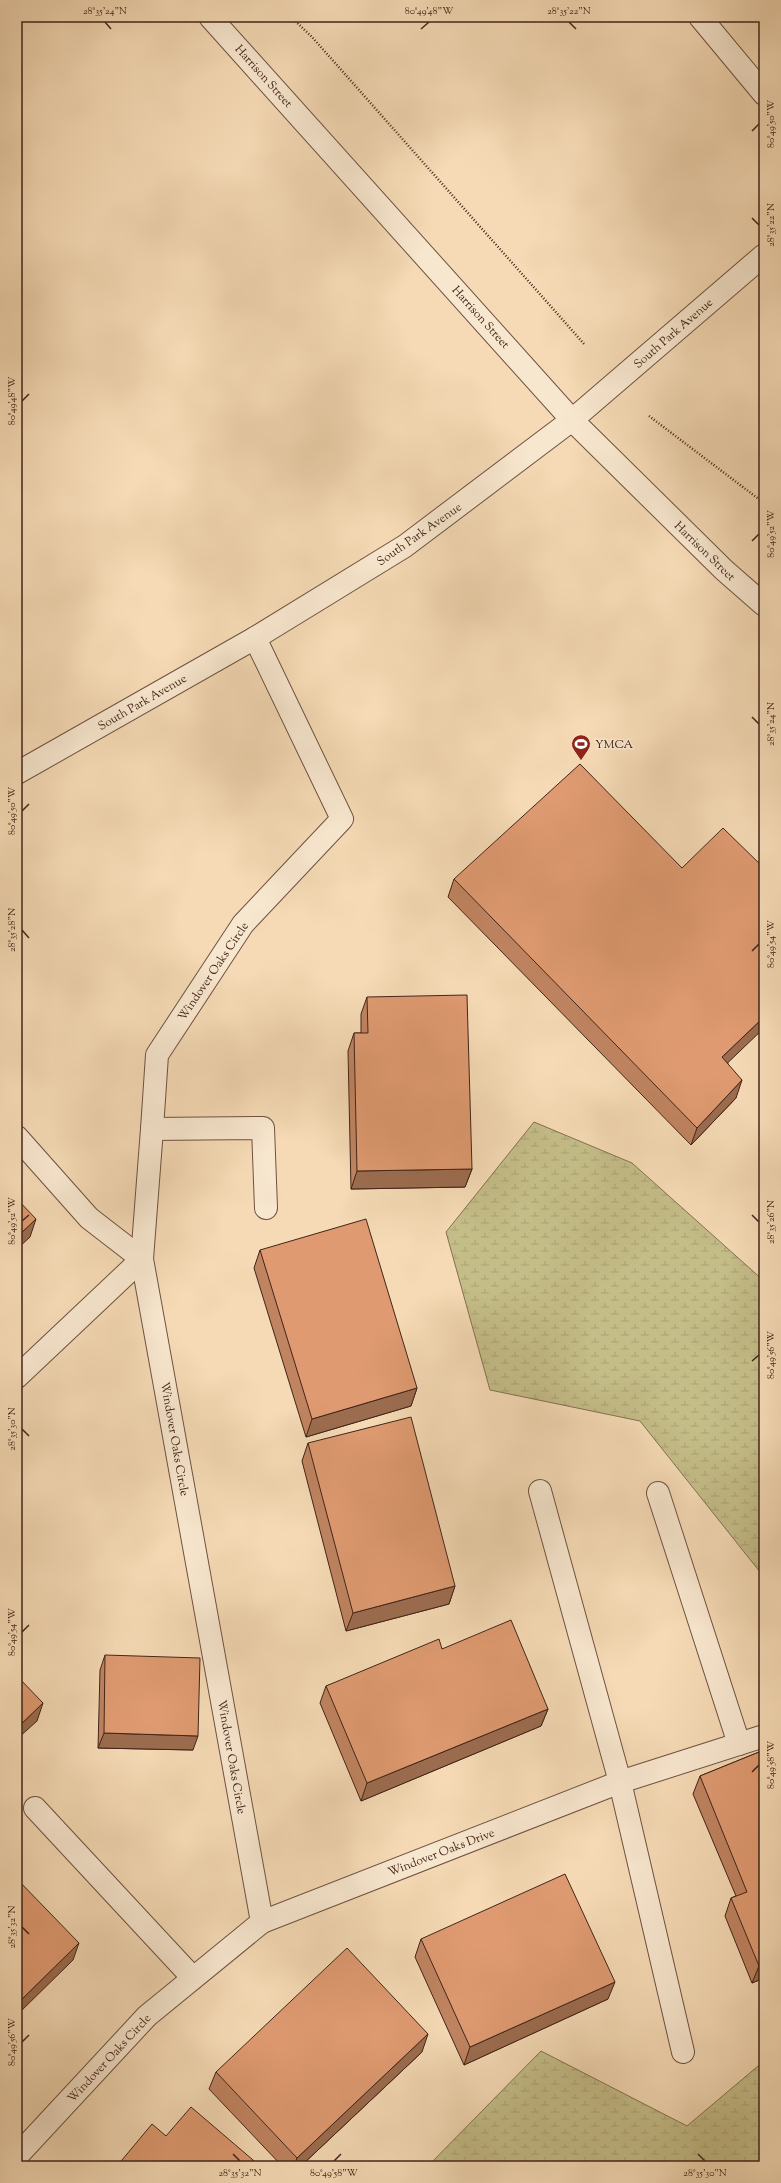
<svg xmlns="http://www.w3.org/2000/svg" width="781" height="2183" font-family="'Sorts Mill Goudy',serif">
  <defs>
    <pattern id="wetland-marsh" width="20" height="14" patternUnits="userSpaceOnUse"><rect width="20" height="14" fill="#c4bd88"/><path d="M1 5h8M5 5V1M11 12h8M15 12V8" fill="none" stroke="#aaa275"/></pattern>
  </defs>
  <rect width="100%" height="100%" fill="#f5dab5"/>
  <filter id="stains"><feTurbulence type="fractalNoise" baseFrequency=".005" numOctaves="4"/><feColorMatrix values="0 0 0 0 .2 0 0 0 0 .09 0 0 0 0 .02 0 0 0 .5 -.17"/></filter>
  <radialGradient id="worn" r=".72"><stop offset=".6" stop-color="#630" stop-opacity="0"/><stop offset="1" stop-color="#630" stop-opacity=".3"/></radialGradient>
  <g fill="url(#wetland-marsh)" stroke="#827151">
    <path d="M534,1122L632,1163L764,1281V1577L640,1421L490,1390L446,1232Z"/>
    <path d="M541,2051L687,2126L764,2061V2166H428Z"/>
  </g>
  <g fill="none" stroke-linecap="round" stroke-linejoin="round">
    <defs>
      <g id="minor">
        <path d="M210,17L572,420L724,570L764,605"/>
        <path d="M700,17L764,94"/>
        <path d="M17,773L255,638L405,546L572,420L764,255"/>
        <path d="M152,1129L263,1128L266,1208"/>
        <path d="M17,1137L89,1218L142,1259"/>
        <path d="M17,1377L142,1259"/>
        <path d="M540,1491L620,1782L683,2052"/>
        <path d="M658,1493L739,1744"/>
        <path d="M35,1808L193,1978"/>
        <path d="M262,1922L620,1782L764,1736"/>
        <path d="M17,2156L147,2016L262,1922L142,1259L152,1129L157,1055L243,924L342,819L255,638"/>
      </g>
    </defs>
    <use href="#minor" stroke="#6e5241" stroke-width="24"/>
    <g stroke="#41251a" stroke-width="2.5" stroke-dasharray="1 2" stroke-linecap="butt">
      <path d="M291,17L312,37L585,345"/>
      <path d="M649,416L764,503"/>
    </g>
    <use href="#minor" stroke="#f8e7cf" stroke-width="22"/>
  </g>
  <g fill="#c08461" stroke="#41251a">
    <path d="M682,868L736,1098L691,1145L448,897L454,879Z"/>
    <path d="M367,997L472,1169L465,1187L351,1189L348,1051L354,1033H361V1014Z"/>
    <path d="M260,1250L417,1388L411,1406L306,1437L254,1268Z"/>
    <path d="M308,1443L455,1586L449,1604L346,1631L302,1461Z"/>
    <path d="M442,1649L548,1709L541,1726L361,1801L320,1703L326,1686Z"/>
    <path d="M105,1655L193,1750L98,1748L100,1670Z"/>
    <path d="M764,1750V1978L752,1983L725,1916L731,1898L736,1896L693,1794L700,1776Z"/>
    <path d="M421,1939L608,1999L464,2065L415,1957Z"/>
    <path d="M422,2052L301,2166H282L209,2089L216,2072Z"/>
  </g>
  <g fill="#9c6c4f" stroke="#41251a">
    <path d="M764,1017V1028L715,1075L722,1057Z"/>
    <path d="M742,1080L736,1098L691,1145L697,1128Z"/>
    <path d="M472,1169L465,1187L351,1189L357,1171Z"/>
    <path d="M36,1219L30,1237L17,1249V1237Z"/>
    <path d="M417,1388L411,1406L306,1437L312,1419Z"/>
    <path d="M455,1586L449,1604L346,1631L353,1613Z"/>
    <path d="M43,1703L37,1721L17,1739V1728Z"/>
    <path d="M548,1709L541,1726L361,1801L367,1783Z"/>
    <path d="M104,1733L198,1736L193,1750L98,1748Z"/>
    <path d="M79,1943L73,1960L17,2015V2004Z"/>
    <path d="M764,1963V1978L752,1983L759,1966Z"/>
    <path d="M615,1982L608,1999L464,2065L470,2047Z"/>
    <path d="M428,2034L422,2052L301,2166H294L297,2158Z"/>
  </g>
  <g fill="#df9a71" stroke="#41251a">
    <path d="M580,764L682,868L723,828L764,868V1017L722,1057L742,1080L697,1128L454,879Z"/>
    <path d="M467,995L472,1169L357,1171L354,1033H368L367,997Z"/>
    <path d="M17,1199L36,1219L17,1237Z"/>
    <path d="M366,1219L417,1388L312,1419L260,1250Z"/>
    <path d="M411,1417L455,1586L353,1613L308,1443Z"/>
    <path d="M511,1620L548,1709L367,1783L326,1686L439,1639L442,1649Z"/>
    <path d="M105,1655L200,1658L198,1736L104,1733Z"/>
    <path d="M17,1676L43,1703L17,1728Z"/>
    <path d="M764,1750V1963L759,1966L731,1898L747,1892L700,1776Z"/>
    <path d="M565,1874L615,1982L470,2047L421,1939Z"/>
    <path d="M17,1879L79,1943L17,2004Z"/>
    <path d="M347,1948L428,2034L297,2158L216,2072Z"/>
    <path d="M191,2107L260,2166H117L152,2124L166,2136Z"/>
  </g>
  <path fill="none" stroke="#41251a" stroke-width="1.5" d="M105,22L111,29M569,22L576,29M421,29L429,22M752,131L759,124M752,218L759,225M22,401L29,394M752,541L759,534M752,717L759,724M22,811L29,804M22,930L29,938M752,951L759,944M752,1215L759,1222M22,1221L29,1215M752,1361L759,1355M22,1429L29,1436M22,1632L29,1625M752,1772L759,1765M22,1927L29,1934M22,2042L29,2035M233,2154L240,2161M698,2154L705,2161M334,2161L341,2154"/>
  <defs>
    <symbol id="stadium-pin" viewBox="-11 -11 22 30"><path d="M0 17L-7.5 6A9.5 9.5 0 1 1 7.5 6Z" fill="#8f2418" stroke="#f8e7cf"/><path d="M0-5a6.5 5 0 1 0 0 10a6.5 5 0 1 0 0-10ZM-3.5-1.8h7v3.6h-7Z" fill="#fff"/></symbol>
  </defs>
  <g fill-rule="evenodd">
    <use href="#stadium-pin" x="570" y="733" width="22" height="30"/>
  </g>
  <g text-anchor="middle" stroke-width="3" stroke-linejoin="round" paint-order="stroke">
    <g font-size="12" fill="#41251a" stroke="#f8e7cf">
      <text transform="translate(264 76) rotate(48)" y="4">Harrison Street</text>
      <text transform="translate(481 317) rotate(48)" y="4">Harrison Street</text>
      <text transform="translate(673 333) rotate(-41)" y="4">South Park Avenue</text>
      <text transform="translate(419 534) rotate(-35)" y="4">South Park Avenue</text>
      <text transform="translate(705 551) rotate(44)" y="4">Harrison Street</text>
      <text transform="translate(142 702) rotate(-30)" y="4">South Park Avenue</text>
      <text transform="translate(213 971) rotate(-56)" y="4">Windover Oaks Circle</text>
      <text transform="translate(175 1439) rotate(80)" y="4">Windover Oaks Circle</text>
      <text transform="translate(232 1757) rotate(80)" y="4">Windover Oaks Circle</text>
      <text transform="translate(441 1852) rotate(-21)" y="4">Windover Oaks Drive</text>
      <text transform="translate(109 2058) rotate(-47)" y="4">Windover Oaks Circle</text>
    </g>
    <g font-size="12" fill="#41251a" stroke="#f8e7cf" text-anchor="start">
      <text x="595" y="748">YMCA</text>
    </g>
  </g>
  <rect width="781" height="2183" fill="none" stroke="#f5dab5" stroke-width="44"/>
  <rect x="22" y="22" width="737" height="2139" fill="none" stroke="#41251a" stroke-width="1.5"/>
  <g font-size="10" text-anchor="middle" fill="#41251a">
    <text x="105" y="14">28°35'24"N</text>
    <text x="429" y="14">80°49'48"W</text>
    <text x="569" y="14">28°35'22"N</text>
    <text transform="translate(770 124) rotate(-90)" y="4">80°49'50"W</text>
    <text transform="translate(770 225) rotate(-90)" y="4">28°35'22"N</text>
    <text transform="translate(11 401) rotate(-90)" y="4">80°49'48"W</text>
    <text transform="translate(770 534) rotate(-90)" y="4">80°49'52"W</text>
    <text transform="translate(770 724) rotate(-90)" y="4">28°35'24"N</text>
    <text transform="translate(11 811) rotate(-90)" y="4">80°49'50"W</text>
    <text transform="translate(11 930) rotate(-90)" y="4">28°35'28"N</text>
    <text transform="translate(770 944) rotate(-90)" y="4">80°49'54"W</text>
    <text transform="translate(11 1221) rotate(-90)" y="4">80°49'52"W</text>
    <text transform="translate(770 1222) rotate(-90)" y="4">28°35'26"N</text>
    <text transform="translate(770 1355) rotate(-90)" y="4">80°49'56"W</text>
    <text transform="translate(11 1429) rotate(-90)" y="4">28°35'30"N</text>
    <text transform="translate(11 1632) rotate(-90)" y="4">80°49'54"W</text>
    <text transform="translate(770 1765) rotate(-90)" y="4">80°49'58"W</text>
    <text transform="translate(11 1927) rotate(-90)" y="4">28°35'32"N</text>
    <text transform="translate(11 2042) rotate(-90)" y="4">80°49'56"W</text>
    <text x="240" y="2176">28°35'32"N</text>
    <text x="334" y="2176">80°49'58"W</text>
    <text x="705" y="2176">28°35'30"N</text>
  </g>
  <rect width="100%" height="100%" filter="url(#stains)"/>
  <rect width="100%" height="100%" fill="url(#worn)"/>
</svg>
